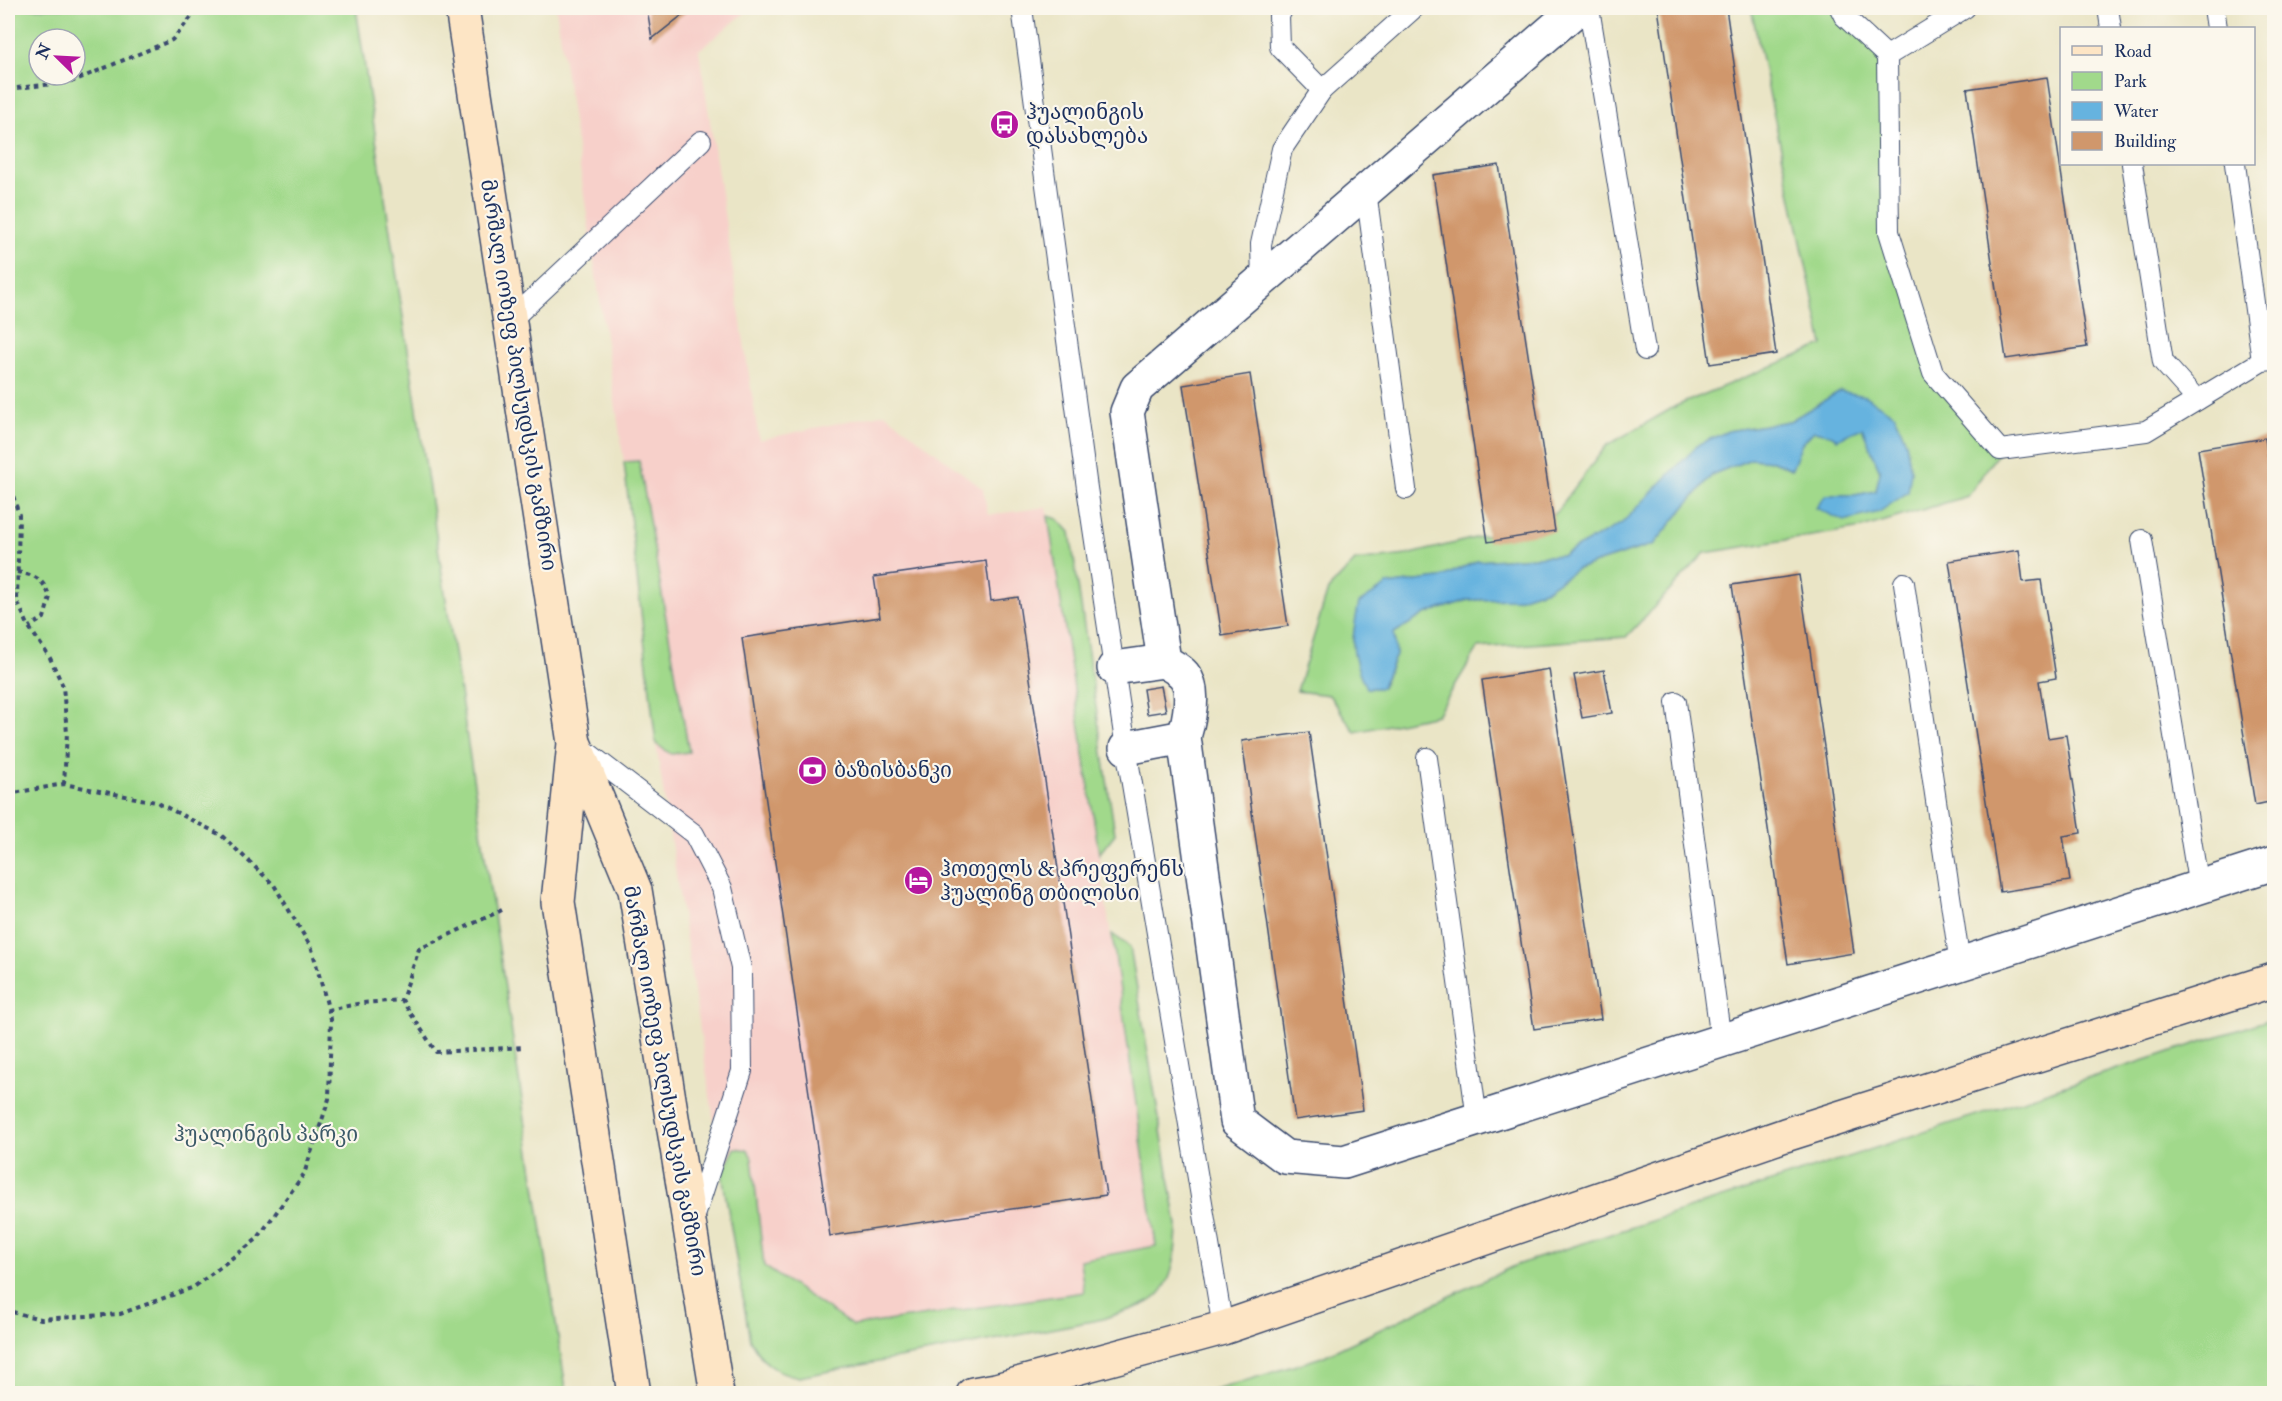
<svg xmlns="http://www.w3.org/2000/svg" width="2282" height="1401" font-family="'IM FELL Double Pica','Noto Serif Georgian',serif">
  <rect width="100%" height="100%" fill="#fbf7ec"/>
  <filter id="ink" filterUnits="userSpaceOnUse"><feTurbulence type="fractalNoise" baseFrequency=".0167" numOctaves="2"/><feDisplacementMap in="SourceGraphic" scale="12" xChannelSelector="R" yChannelSelector="G"/><feConvolveMatrix kernelMatrix="1 2 1 2 8 2 1 2 1" color-interpolation-filters="sRGB"/></filter>
  <filter id="wash" filterUnits="userSpaceOnUse"><feTurbulence type="fractalNoise" baseFrequency=".008" numOctaves="4" result="noise"/><feDisplacementMap in="SourceGraphic" scale="24" xChannelSelector="R" yChannelSelector="G"/><feGaussianBlur stdDeviation="1.35" result="paint"/><feColorMatrix in="noise" values="0 0 0 0 0 0 0 0 0 0 0 0 0 0 0 0 0 1.4 0 .05"/><feComposite in="paint" operator="in"/></filter>
  <g filter="url(#wash)">
    <rect width="100%" height="100%" fill="#eae5c6"/>
    <path fill="#f7d0ca" d="M556,8H751L699,50L759,440L885,413L983,489L988,515L1047,507L1157,1246L1080,1260L1085,1292L853,1326L764,1266L752,1158L735,1148L722,1174L656,744L671,754L689,751L639,462H624Z"/>
    <g fill="#a1d98b" stroke="#5e8474" stroke-width="1.5" fill-rule="evenodd">
      <path d="M8,8H356L566,1389L538,1394L8,1393ZM39,39H75V75H39Z"/>
      <path d="M1751,8H1840L1887,56L1889,232L1933,373L2000,450L1968,496L1862,528L1705,553L1626,637L1478,648L1437,715L1355,732L1329,695L1297,691L1328,590L1355,561L1407,555L1479,537L1539,527L1557,511L1606,446L1676,406L1823,345ZM1840,391L1895,415L1906,442L1911,471L1844,521L1826,495H1855L1876,491L1880,471L1862,428L1837,438L1829,434L1814,431L1802,443L1791,469L1773,461L1751,459L1713,474L1654,544L1577,569L1547,589L1516,599L1468,600L1425,614L1394,633L1396,655L1382,688H1366L1387,585L1440,578L1477,561L1563,555L1621,524L1728,431L1790,421Z"/>
      <path d="M639,461L689,752L671,754L656,744L624,462Z"/>
      <path d="M1048,516L1058,519L1070,532L1115,834L1099,854Z"/>
      <path d="M1112,934L1130,947L1177,1225C1176,1251 1175,1290 1147,1303C1133,1310 1117,1313 1103,1319L799,1377C772,1371 764,1364 750,1340L722,1174L735,1148L748,1150L752,1158L764,1266L853,1326L1084,1292L1080,1260L1156,1246Z"/>
      <path d="M2274,1018V1393H1206L1322,1357L1516,1265Z"/>
    </g>
    <path fill="#66b3df" stroke="#40719e" stroke-width="1.5" d="M1840,391L1865,396L1895,415L1906,442L1911,471L1908,492L1879,512L1844,521L1816,508L1826,495H1855L1876,491L1880,471L1862,428L1837,439L1829,434L1814,431L1802,443L1792,469L1773,461L1751,459L1713,474L1654,544L1577,569L1547,589L1516,599L1468,600L1425,614L1394,633L1396,655L1381,688H1366C1349,653 1351,639 1359,603L1387,585L1440,578L1477,561L1563,555L1621,524L1699,444L1728,431L1790,421Z"/>
    <g id="blocks">
      <g fill="#d0976c">
        <path d="M647,8H691L652,39Z"/>
        <path d="M1658,8H1726L1776,354L1710,364Z"/>
        <path d="M2047,77L2087,347L2006,359L1967,89Z"/>
        <path d="M1499,165L1555,531L1488,542L1433,175Z"/>
        <path d="M1250,374L1288,626L1222,636L1183,385Z"/>
        <path d="M2265,438L2274,500V801L2255,805L2198,449Z"/>
        <path d="M2019,550L2023,582L2041,580L2056,678L2039,681L2048,738L2066,735L2081,833L2063,836L2070,881L2000,892L1949,561Z"/>
        <path d="M986,561L991,601L1018,597L1106,1195L830,1236L742,638L880,617L874,577Z"/>
        <path d="M1799,575L1854,953L1788,964L1732,585Z"/>
        <path d="M1549,669L1601,1019L1534,1029L1482,680Z"/>
        <path d="M1604,670L1612,713L1582,718L1574,675Z"/>
        <path d="M1161,686L1166,711L1147,714L1143,689Z"/>
        <path d="M1309,732L1363,1110L1295,1120L1242,741Z"/>
      </g>
    </g>
  </g>
  <g filter="url(#ink)">
    <use href="#blocks" fill-opacity="0" stroke="#3a4a6e" stroke-width="1.5"/>
    <g fill="none" stroke-linecap="round" stroke-linejoin="round">
      <defs>
        <g id="lane">
          <path d="M1022,8L1087,488L1126,748L1223,1328"/>
          <path d="M1283,8L1279,16L1280,47L1322,90"/>
          <path d="M1589,8L1645,350"/>
          <path d="M1840,8L1844,16L1887,56"/>
          <path d="M1965,8L1887,56L1889,232L1933,373L2000,450L2146,431L2262,361L2274,360"/>
          <path d="M2108,8L2111,28"/>
          <path d="M2214,8L2217,28"/>
          <path d="M2132,164L2163,362L2197,400"/>
          <path d="M2235,164L2262,361"/>
          <path d="M1366,191L1406,489"/>
          <path d="M1262,281L1261,244L1282,149L1322,90L1414,8"/>
          <path d="M511,320L701,141"/>
          <path d="M2142,540L2199,888"/>
          <path d="M1904,583L1960,964"/>
          <path d="M1676,702L1721,1041"/>
          <path d="M579,746L694,834L722,888L741,968L742,1071L694,1219"/>
          <path d="M1427,758L1477,1119"/>
        </g>
        <g id="street">
          <path d="M1578,8L1137,388L1127,412L1164,661C1170,665 1179,669 1184,675C1196,689 1189,720 1184,737L1237,1121L1285,1157L1344,1162L2274,863"/>
          <path d="M1114,668L1164,661"/>
          <path d="M1126,748L1184,737"/>
        </g>
        <g id="secondary">
          <path d="M462,8L574,743L558,902L634,1394"/>
          <path d="M576,747L635,890L717,1394"/>
          <path d="M973,1394L996,1390L1223,1328L1785,1135L2274,980"/>
        </g>
      </defs>
      <use href="#lane" stroke="#3a4a6e" stroke-width="22"/>
      <use href="#street" stroke="#3a4a6e" stroke-width="36"/>
      <use href="#secondary" stroke="#3a4a6e" stroke-width="36"/>
      <g stroke="#3a4a6e" stroke-width="4" stroke-dasharray="4.5 4.5" stroke-linecap="butt">
        <path d="M8,89L71,82L172,40L199,8"/>
        <path d="M8,479L19,515L17,601L29,627L50,658L63,686L67,733L64,784"/>
        <path d="M17,572C37,576 42,578 50,597L44,618L29,627"/>
        <path d="M8,794L64,784L156,802L221,835L274,885L312,949L331,1019L329,1099L304,1174L257,1239L194,1287L120,1314L41,1319L8,1311"/>
        <path d="M502,910L419,949L402,1000L436,1052L523,1047"/>
        <path d="M328,1010L362,1003L402,1000"/>
      </g>
      <use href="#lane" stroke="#fff" stroke-width="20"/>
      <use href="#street" stroke="#fff" stroke-width="33"/>
      <use href="#secondary" stroke="#fde5c5" stroke-width="33"/>
    </g>
  </g>
  <defs>
    <symbol id="bus-disc" viewBox="-11 -11 22 22"><circle r="9.5" fill="#b5179e" stroke="#fbf7ec"/><path d="M-5-6H5V4H4V6H2V4H-2V6H-4V4H-5ZM-3.5-4V0h7V-4ZM-3.5 1.2v1.5H-2V1.2ZM2 1.2v1.5H3.5V1.2Z" fill="#fff"/></symbol>
    <symbol id="bank-disc" viewBox="-11 -11 22 22"><circle r="9.5" fill="#b5179e" stroke="#fbf7ec"/><path d="M-6-4H6V4H-6ZM0-2.3a2.3 2.3 0 1 0 0 4.6a2.3 2.3 0 1 0 0-4.6Z" fill="#fff"/></symbol>
    <symbol id="hotel-disc" viewBox="-11 -11 22 22"><circle r="9.5" fill="#b5179e" stroke="#fbf7ec"/><path d="M-6-4.5h1.5V1H6V5H4.5V3h-9V5H-6ZM-4 0a1.8 1.8 0 1 1 3.6 0ZM.5 0V-2.5h3Q6-2.5 6 0Z" fill="#fff"/></symbol>
  </defs>
  <g fill-rule="evenodd">
    <use href="#bus-disc" x="988" y="108" width="33" height="33"/>
    <use href="#bank-disc" x="796" y="754" width="33" height="33"/>
    <use href="#hotel-disc" x="902" y="864" width="33" height="33"/>
  </g>
  <g text-anchor="middle" stroke-width="4.5" stroke-linejoin="round" paint-order="stroke">
    <g font-size="21" fill="#1b2f5e" stroke="#fbf7ec" text-anchor="start">
      <text x="1026" y="119">ჰუალინგის<tspan x="1026" dy="24">დასახლება</tspan></text>
      <text x="834" y="777">ბაზისბანკი</text>
      <text x="940" y="876">ჰოთელს &amp; პრეფერენს<tspan x="940" dy="24">ჰუალინგ თბილისი</tspan></text>
    </g>
    <g font-size="21" fill="#1b2f5e" stroke="#fbf7ec">
      <text transform="translate(519 375) rotate(81)" y="7">მარშალ იოზეფ პილსუდსკის გამზირი</text>
      <text transform="translate(665 1081) rotate(80)" y="7">მარშალ იოზეფ პილსუდსკის გამზირი</text>
    </g>
    <g font-size="21" fill="#3c5a69" stroke="#fbf7ec">
      <text x="266" y="1141">ჰუალინგის პარკი</text>
    </g>
  </g>
  <rect width="2282" height="1401" fill="none" stroke="#fbf7ec" stroke-width="30"/>
  <rect x="2060" y="27" width="195" height="138" fill="#fbf7ec" stroke="#a1a7b3" stroke-width="1.5"/>
  <rect x="2072" y="46" width="30" height="9" fill="#fde5c5" stroke="#a1a7b3" stroke-width="1.5"/>
  <text x="2114" y="57" font-size="18" fill="#1b2f5e">Road</text>
  <rect x="2072" y="72" width="30" height="18" fill="#a1d98b" stroke="#a1a7b3" stroke-width="1.5"/>
  <text x="2114" y="87" font-size="18" fill="#1b2f5e">Park</text>
  <rect x="2072" y="102" width="30" height="18" fill="#66b3df" stroke="#a1a7b3" stroke-width="1.5"/>
  <text x="2114" y="117" font-size="18" fill="#1b2f5e">Water</text>
  <rect x="2072" y="132" width="30" height="18" fill="#d0976c" stroke="#a1a7b3" stroke-width="1.5"/>
  <text x="2114" y="147" font-size="18" fill="#1b2f5e">Building</text>
  <g transform="translate(57 57) rotate(294)"><circle r="28" fill="#fbf7ec" stroke="#a1a7b3" stroke-width="1.5"/>
  <path d="M0-4.5L10 22L0 15L-10 22Z" fill="#b5179e"/>
  <text y="-9" font-size="16" font-weight="bold" text-anchor="middle" fill="#1b2f5e">N</text>
  </g>
</svg>
